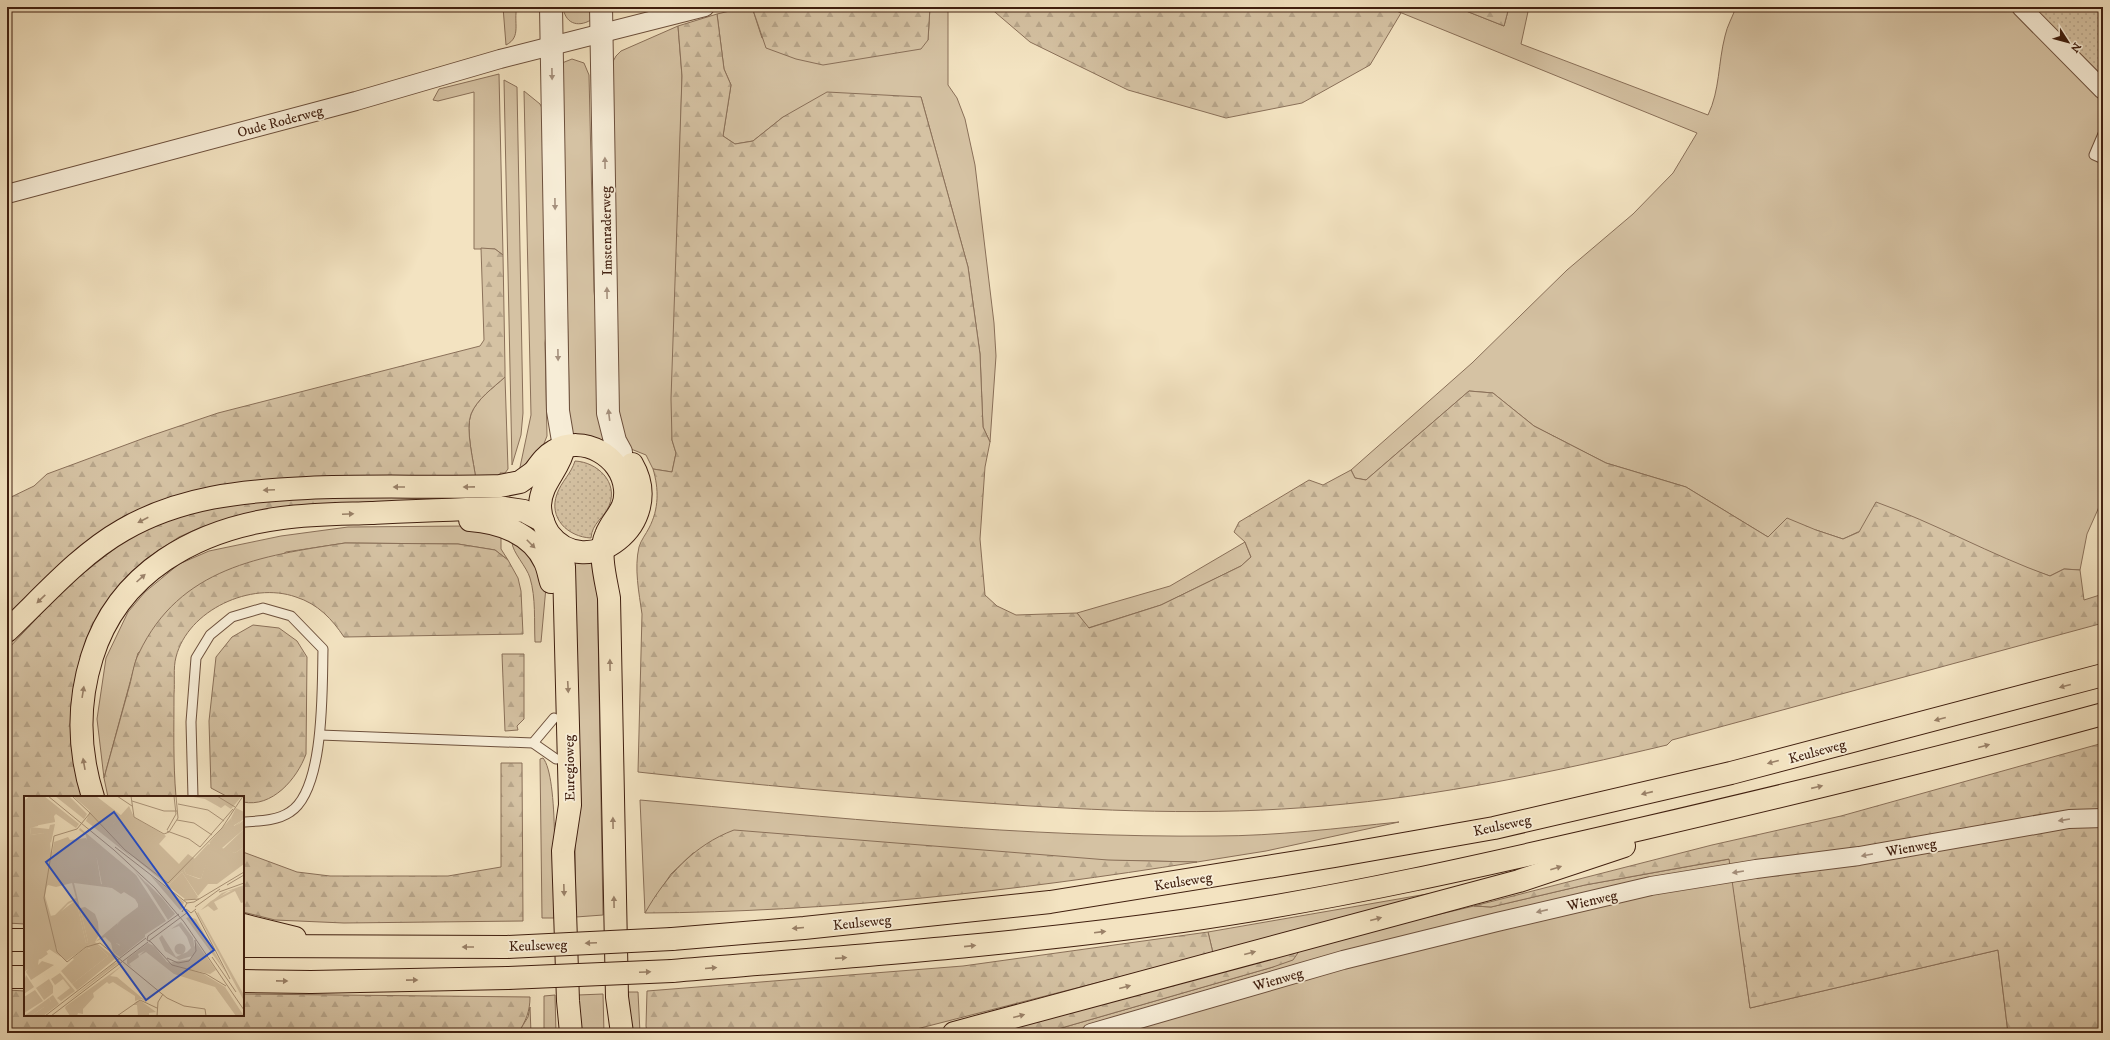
<svg xmlns="http://www.w3.org/2000/svg" width="2110" height="1040" font-family="'IM FELL DW Pica',serif">
  <defs>
    <pattern id="forest-firs" width="22" height="20" patternUnits="userSpaceOnUse"><rect width="22" height="20" fill="#d5c2a3"/><path d="M5 1l3.5 6h-7zM16 11l3.5 6h-7z" fill="#b8a68b"/></pattern>
    <pattern id="park-dots" width="8" height="8" patternUnits="userSpaceOnUse"><rect width="8" height="8" fill="#d5c2a3"/><path d="M2 2h.1M6 6h.1" fill="none" stroke="#b8a68b" stroke-width="1.8" stroke-linecap="round"/></pattern>
  </defs>
  <rect width="100%" height="100%" fill="#f3e3c1"/>
  <filter id="stains"><feTurbulence type="fractalNoise" baseFrequency=".005" numOctaves="4"/><feColorMatrix values="0 0 0 0 .2 0 0 0 0 .09 0 0 0 0 .02 0 0 0 .5 -.17"/></filter>
  <radialGradient id="worn" r=".72"><stop offset=".6" stop-color="#630" stop-opacity="0"/><stop offset="1" stop-color="#630" stop-opacity=".3"/></radialGradient>
  <g fill="#d5c2a3" stroke="#8a7059">
    <path d="M503,7H517C513,22 522,37 506,45Z"/>
    <path d="M563,7H594L591,20C577,28 565,23 563,7Z"/>
    <path d="M747,7H752L762,38L928,40L930,7H948V85L957,98L965,119L975,165L994,323L996,356L990,442L983,427L980,354L968,267L921,97L783,117L753,141L735,144L723,136L731,85L724,69L717,14Z"/>
    <path d="M1387,7H1456L1504,26L1509,7H1529L1521,44L1708,115C1720,90 1718,63 1725,36C1727,26 1733,16 1736,7H2012L2103,96V498L2087,534L2080,570L2064,569L2050,576L2017,565L1858,532L1843,539L1816,530L1768,537L1686,487L1606,463L1534,426L1493,393L1469,391L1366,480L1355,478L1351,470L1472,363L1567,270L1633,214L1673,173L1697,133Z"/>
    <path d="M678,26L682,76L672,440L676,453L672,472L653,469L646,455L631,449L617,419L610,67L616,56L621,51Z"/>
    <path d="M572,59L584,63L589,75L594,291L604,386L607,442L570,435L562,63Z"/>
    <path d="M499,74L503,255L495,249H474V92L438,101L433,100L439,89Z"/>
    <path d="M504,80L517,87L523,413L521,435L512,465Z"/>
    <path d="M524,91L540,104L542,108L551,294L545,343L547,436L543,446L519,472L531,415Z"/>
    <path d="M505,377L508,469L505,473H500L501,478L476,480C474,463 465,429 471,414C477,399 493,388 505,377Z"/>
    <path d="M466,526L501,537V549L508,560L495,550L458,544L345,543L286,552L138,653L104,778L97,719L106,658L128,612L145,592L179,564L209,551L281,536L348,527Z"/>
    <path d="M512,542L526,548L546,587L541,642H535C534,621 536,598 530,578C527,567 512,552 512,542Z"/>
    <path d="M1245,542L1251,557L1241,566L1161,605L1088,628L1077,613L1170,586Z"/>
    <path d="M592,559L597,571L603,915L576,917L571,561Z"/>
    <path d="M543,758C559,777 554,888 554,918H542L540,759Z"/>
    <path d="M640,800C831,817 1024,838 1216,836C1277,836 1339,828 1399,822L1266,851L1197,862L693,853L671,874L645,913Z"/>
    <path d="M1730,859L1750,1008L1998,950L2008,1033H1044L1273,967L1302,947L1474,906L1491,907L1585,885Z"/>
    <path d="M1479,885L1213,953L1208,932Z"/>
    <path d="M628,992H638L640,1033H630Z"/>
    <path d="M603,994L604,1033H578V995Z"/>
    <path d="M555,995L556,1033H544V996Z"/>
    <path d="M530,1007L531,1033H518L528,1017Z"/>
  </g>
  <g fill="url(#forest-firs)" stroke="#8a7059">
    <path d="M633,7H688L655,16Z"/>
    <path d="M752,7H930L928,40L921,49L823,65L796,59L766,48Z"/>
    <path d="M989,7H1387L1401,13L1370,65L1302,103L1226,118L1128,90L1030,42Z"/>
    <path d="M1456,7H1509L1504,26Z"/>
    <path d="M717,14L724,69L731,85L723,136L735,144L753,141L783,117L827,92L921,97L968,267L980,354L983,427L990,442L985,467L980,539L985,595L997,606L1016,615L1077,613L1089,628L1161,605L1241,566L1251,557L1245,542L1234,532L1239,522L1309,480L1323,485L1351,470L1355,478L1366,480L1469,391L1493,393L1534,426L1606,463L1686,487L1768,537L1787,518L1816,530L1843,539L1859,532L1876,502C1935,523 1991,555 2050,576L2064,569L2080,570L2084,600L2103,594V623L1672,740L1667,745C1554,772 1440,796 1324,806C1211,816 1098,811 986,803C870,795 754,785 638,772L642,614C639,593 634,568 639,547C641,540 646,534 649,528C659,509 659,489 653,469L672,472L676,453L672,440L671,399L682,76L678,26Z"/>
    <path d="M481,248L495,249L503,255L505,368V377C493,388 477,399 471,414C465,429 474,463 476,480L169,499L124,516L95,536L7,617V499L34,486L47,474L147,437L218,413L480,346L484,340Z"/>
    <path d="M499,492V501L243,516L199,528L179,537L146,559L127,576L103,609L93,628L85,797H25V924L7,923V650L67,586L127,539L146,529L207,507L292,498Z"/>
    <path d="M345,543L458,544L495,550L508,560L518,578L521,591L523,634L344,637C332,619 318,604 296,597C251,581 188,610 176,657C173,668 175,682 174,694C174,728 173,762 176,797H108L104,778C112,749 120,720 128,691C132,679 133,664 139,653C180,567 261,556 345,543Z"/>
    <path d="M253,625L279,628L297,641L307,657L306,754C297,779 272,808 243,802V797H228L211,788L209,721L216,657L232,637Z"/>
    <path d="M502,654H524V719L517,726L518,730L505,731Z"/>
    <path d="M2103,743V1033H2008L1998,950L1750,1008L1729,859L1585,885L1491,907L1474,906L1712,845L1841,816Z"/>
    <path d="M501,763H522L523,921L344,923L275,920L243,912V852L297,872L330,876H448L501,867Z"/>
    <path d="M734,830L1108,860L1197,862C1015,891 830,912 645,913C666,876 694,845 734,830Z"/>
    <path d="M1208,932L1213,953L901,1033H647L646,1026L647,991L963,966Z"/>
    <path d="M1302,947L1293,960L1273,967L1044,1033H990Z"/>
    <path d="M7,990L25,991V1015H243V994L530,997C530,1011 526,1021 518,1033H7Z"/>
  </g>
  <g fill="url(#park-dots)" stroke="#8a7059">
    <path d="M2011,7H2103V101Z"/>
    <path d="M575,461C597,462 619,482 609,506C604,518 592,523 591,538C568,537 548,518 557,494C561,482 571,474 575,461Z"/>
  </g>
  <g fill="none" stroke-linecap="round" stroke-linejoin="round">
    <defs>
      <g id="service">
        <path d="M2103,134L2094,155L2103,159"/>
        <path d="M320,735L533,743L556,759"/>
        <path d="M533,743L554,718"/>
        <path d="M193,797L191,722L196,658L210,635L232,617L263,608L291,616L323,649C322,687 325,790 290,812C277,821 258,821 243,822"/>
      </g>
      <g id="minor">
        <path d="M2021,7L2103,90"/>
        <path d="M7,194L356,101L500,59L705,7"/>
        <path d="M1091,1033L1343,960L1497,922L1651,886L1756,869L1859,856L2069,819L2103,818"/>
      </g>
      <g id="tertiary">
        <path d="M551,7L558,411L564,447"/>
        <path d="M601,7L608,413L615,441L621,452"/>
      </g>
      <g id="primary">
        <path d="M564,447C560,469 541,482 540,505C540,515 544,526 549,534C586,583 667,524 632,464"/>
        <path d="M534,472C540,464 545,456 554,451C583,434 622,456 625,489C627,511 613,517 606,535C598,553 606,580 609,598L617,997L622,1033"/>
        <path d="M553,539L562,553L564,567L570,805L563,851L568,1001L571,1033"/>
      </g>
      <g id="trunk">
        <path d="M470,520C499,522 532,533 545,562C548,568 549,576 551,582"/>
        <path d="M7,631C43,597 79,555 123,530C180,497 242,491 307,488C371,485 435,488 500,486L520,482L534,472"/>
        <path d="M93,797C78,750 77,705 92,657C118,572 197,529 282,518C311,514 342,514 371,513C416,511 460,509 504,508L524,511L543,521"/>
        <path d="M243,925L295,938"/>
        <path d="M672,939L804,928L1050,902L1335,856L1494,828L1731,773L2103,675"/>
        <path d="M7,940H25"/>
        <path d="M243,946L507,947"/>
        <path d="M672,971C843,957 1013,945 1182,921C1337,899 1489,864 1641,829C1796,793 1950,756 2103,714"/>
        <path d="M7,977H25"/>
        <path d="M243,981L311,982L508,978"/>
        <path d="M954,1033L1519,881L1624,846"/>
      </g>
    </defs>
    <use href="#service" stroke="#6d503c" stroke-width="11"/>
    <use href="#minor" stroke="#6d503c" stroke-width="20"/>
    <use href="#tertiary" stroke="#6d503c" stroke-width="24"/>
    <use href="#primary" stroke="#401f0f" stroke-width="24"/>
    <use href="#trunk" stroke="#401f0f" stroke-width="24"/>
    <use href="#service" stroke="#f7edd7" stroke-width="9"/>
    <use href="#minor" stroke="#f7edd7" stroke-width="18"/>
    <use href="#tertiary" stroke="#f7edd7" stroke-width="22"/>
    <use href="#primary" stroke="#f3e3c1" stroke-width="22"/>
    <use href="#trunk" stroke="#f3e3c1" stroke-width="22"/>
    <defs>
      <g id="trunk-bridge">
        <path d="M507,947L672,939"/>
        <path d="M508,978L672,971"/>
      </g>
    </defs>
    <use href="#trunk-bridge" stroke="#401f0f" stroke-width="24" stroke-linecap="butt"/>
    <use href="#trunk-bridge" stroke="#f3e3c1" stroke-width="22"/>
  </g>
  <defs><path id="oneway-solid" d="M-6-.8H1V-3.2L6.5 0L1 3.2V.8H-6Z"/></defs>
  <g fill="#a5907d">
    <use href="#oneway-solid" transform="translate(552 74) rotate(89)"/>
    <use href="#oneway-solid" transform="translate(605 163) rotate(-91)"/>
    <use href="#oneway-solid" transform="translate(555 204) rotate(89)"/>
    <use href="#oneway-solid" transform="translate(607 293) rotate(-91)"/>
    <use href="#oneway-solid" transform="translate(558 355) rotate(89)"/>
    <use href="#oneway-solid" transform="translate(609 415) rotate(-97)"/>
    <use href="#oneway-solid" transform="translate(2064 820) rotate(171)"/>
    <use href="#oneway-solid" transform="translate(1867 855) rotate(170)"/>
    <use href="#oneway-solid" transform="translate(1738 872) rotate(171)"/>
    <use href="#oneway-solid" transform="translate(1542 911) rotate(167)"/>
  </g>
  <g fill="#9a8168">
    <use href="#oneway-solid" transform="translate(399 487) rotate(-180)"/>
    <use href="#oneway-solid" transform="translate(469 487) rotate(179)"/>
    <use href="#oneway-solid" transform="translate(269 490) rotate(177)"/>
    <use href="#oneway-solid" transform="translate(348 514) rotate(-2)"/>
    <use href="#oneway-solid" transform="translate(143 520) rotate(153)"/>
    <use href="#oneway-solid" transform="translate(531 544) rotate(45)"/>
    <use href="#oneway-solid" transform="translate(141 578) rotate(-42)"/>
    <use href="#oneway-solid" transform="translate(41 599) rotate(136)"/>
    <use href="#oneway-solid" transform="translate(610 665) rotate(-91)"/>
    <use href="#oneway-solid" transform="translate(2065 686) rotate(165)"/>
    <use href="#oneway-solid" transform="translate(568 687) rotate(87)"/>
    <use href="#oneway-solid" transform="translate(83 692) rotate(-81)"/>
    <use href="#oneway-solid" transform="translate(1940 719) rotate(165)"/>
    <use href="#oneway-solid" transform="translate(1984 746) rotate(-15)"/>
    <use href="#oneway-solid" transform="translate(1773 762) rotate(165)"/>
    <use href="#oneway-solid" transform="translate(84 764) rotate(-100)"/>
    <use href="#oneway-solid" transform="translate(1817 787) rotate(-13)"/>
    <use href="#oneway-solid" transform="translate(1647 793) rotate(167)"/>
    <use href="#oneway-solid" transform="translate(613 823) rotate(-91)"/>
    <use href="#oneway-solid" transform="translate(1556 868) rotate(-18)"/>
    <use href="#oneway-solid" transform="translate(564 890) rotate(88)"/>
    <use href="#oneway-solid" transform="translate(614 902) rotate(-91)"/>
    <use href="#oneway-solid" transform="translate(1376 919) rotate(-15)"/>
    <use href="#oneway-solid" transform="translate(798 928) rotate(175)"/>
    <use href="#oneway-solid" transform="translate(1100 932) rotate(-7)"/>
    <use href="#oneway-solid" transform="translate(591 943) rotate(177)"/>
    <use href="#oneway-solid" transform="translate(970 946) rotate(-6)"/>
    <use href="#oneway-solid" transform="translate(468 947) rotate(180)"/>
    <use href="#oneway-solid" transform="translate(1250 953) rotate(-15)"/>
    <use href="#oneway-solid" transform="translate(841 958) rotate(-4)"/>
    <use href="#oneway-solid" transform="translate(711 968) rotate(-5)"/>
    <use href="#oneway-solid" transform="translate(645 972) rotate(-2)"/>
    <use href="#oneway-solid" transform="translate(412 980) rotate(-1)"/>
    <use href="#oneway-solid" transform="translate(282 981) rotate(1)"/>
    <use href="#oneway-solid" transform="translate(1125 987) rotate(-15)"/>
    <use href="#oneway-solid" transform="translate(1019 1016) rotate(-15)"/>
  </g>
  <g text-anchor="middle" stroke-width="3.5" stroke-linejoin="round" paint-order="stroke">
    <g font-size="14" fill="#401f0f" stroke="#f7edd7">
      <text transform="translate(280 121) rotate(-15)" y="5">Oude Roderweg</text>
      <text transform="translate(606 231) rotate(-91)" y="5">Imstenraderweg</text>
      <text transform="translate(1817 751) rotate(-15)" y="5">Keulseweg</text>
      <text transform="translate(569 768) rotate(-91)" y="5">Euregioweg</text>
      <text transform="translate(1502 825) rotate(-12)" y="5">Keulseweg</text>
      <text transform="translate(1911 847) rotate(-10)" y="5">Wienweg</text>
      <text transform="translate(1183 881) rotate(-9)" y="5">Keulseweg</text>
      <text transform="translate(1592 900) rotate(-13)" y="5">Wienweg</text>
      <text transform="translate(862 922) rotate(-6)" y="5">Keulseweg</text>
      <text transform="translate(538 945) rotate(-2)" y="5">Keulseweg</text>
      <text transform="translate(1278 979) rotate(-16)" y="5">Wienweg</text>
    </g>
  </g>
  <g transform="translate(24 796)">
    <rect width="220" height="220" fill="#f3e3c1"/>
    <path d="M164,0H218L207,13L201,9L197,12L181,3ZM105,10L110,21L142,40L135,48L155,68L164,58L171,63L160,74L162,78L175,83H177L183,64L186,47L184,48L207,22L210,30L220,23L212,30L220,24V33L198,52L211,57L220,51V68L193,88H184L174,100L158,76L144,90L96,50L89,28ZM31,28L27,47L19,37L7,39L6,31L25,33L26,29ZM44,41L46,44L62,42L73,63L77,88L89,92L50,87L64,146L62,147L52,104L44,108L32,121L27,123L26,120L31,119L44,106L52,102L48,87L32,91L24,89L22,92L30,46ZM109,73L151,118L144,124L123,91ZM211,93H220V106L217,107L211,95L190,106L194,113L190,115L184,110L177,114L187,105ZM104,118L93,128L92,147L96,150L89,156L87,147L81,141L71,146ZM121,137V141L96,161L91,158ZM124,147L130,150L114,158L115,161L105,168L108,171L103,168V163ZM15,162L14,169L18,165L30,169L7,184L2,176L4,173L0,176V166ZM96,165V166L39,209L89,168ZM100,168L86,180L93,181L124,207L117,203L111,205V200L89,186L85,188L83,186L69,197L70,201L59,213V218L54,217L53,220H46L41,212L42,210ZM2,179L10,191L0,198V186ZM25,183L29,190V197L20,204L12,192ZM25,202L27,206L7,220H0ZM113,205H117L132,216L125,217V220H114L113,209H109Z" fill="#d5c2a3"/>
    <path d="M6,0H20L55,28L52,32L32,18L30,20L31,26L14,27V30L6,32L7,39L19,37L26,42L27,60L20,101L31,150L37,161L25,153L22,155L24,158L17,163L0,166V5ZM31,0H45L63,18L60,23ZM49,0H72L98,20L89,28L105,42L96,50L111,64L62,25L66,15ZM212,12L220,16V23L209,30L207,22ZM56,32L112,79L142,125L91,158L89,156L96,149L88,145L84,139L98,123L114,111V108L111,103L100,96L97,98L88,92L78,89L73,63L69,58L65,57L62,39L55,34ZM220,33V51L211,57L198,54ZM184,48L189,49L177,83L162,78L160,74ZM201,62L216,64L183,85L195,63ZM158,76L174,101L171,103H161L144,90ZM126,79L160,106L158,113L156,114ZM121,85L138,102L151,118L141,116ZM220,89V93L204,95L174,116L220,199V205L173,117L198,97ZM52,104L62,147L64,146L56,112L61,111L71,118L74,126L75,139L71,146L92,162L53,194L48,188L84,160L74,150L70,153L65,152L50,164L49,162L68,147L42,165L34,157L27,123ZM165,121L172,123L203,178L162,122ZM157,126L169,142L171,154L168,160L155,164L141,155L135,142L138,139L152,161L163,156L167,152L163,141L155,130L147,133ZM172,146L192,174L186,178L151,170L147,166L167,163ZM150.5 153a5.5 5.5 0 1 1 11 0a5.5 5.5 0 1 1-11 0ZM130,150L143,166L178,177L201,191L220,220H212L191,191L150,178L122,156L115,160L122,153ZM36,177L51,195L37,205L33,202L46,192L39,183L31,189L27,183ZM29,199L35,208L19,220H7L20,211L19,207L27,206L25,202Z" fill="#d5c2a3"/>
    <path d="M74,150L84,160L48,188L37,175L60,154ZM11,194L19,205L0,217V201Z" fill="#d5c2a3"/>
    <path d="M6,0H12L28,15L31,26L0,32V5ZM29,56L21,100L36,151L26,153L5,168L0,167V62Z" fill="#d5c2a3"/>
    <path fill="none" stroke="#ab957a" stroke-width="1" d="M24,0L90,54L131,92L160,126L220,214M48,0L66,17L53,33L30,40L20,102L33,156L43,166L62,151L76,147L143,202L160,210L181,213L182,220M93,0L108,10M107,0L110,21L140,38M193,0L211,11M108,5L140,15H153M154,8L184,14L200,25M66,17L101,54L144,87L198,32L219,0M153,24L170,27L188,39M143,34L152,18L150,0M143,35L165,43L176,51L209,13M140,38L145,36L154,22L152,0M91,51L163,107M203,89L220,79M195,96L220,87M160,104L175,103M171,111L196,93M162,113L167,117L172,113M171,115L206,183M158,116L163,107L170,106L220,76M125,145L164,116M127,146L123,144L124,140L155,118M127,146L148,169L182,178L202,190M188,161L212,196M143,162L154,167L165,165L172,155L171,144M21,220L122,142M27,220L124,146M93,220L116,204L133,212M133,220L134,206L139,198"/>
    <path fill="#1d4ed8" fill-opacity="0.15" stroke="#1d4ed8" stroke-width="2" d="M90,16L190,154L122,204L22,66Z"/>
    <rect width="220" height="220" fill="none" stroke="#401f0f" stroke-width="2"/>
  </g>
  <rect width="2110" height="1040" fill="none" stroke="#f3e3c1" stroke-width="24"/>
  <rect x="8" y="8" width="2094" height="1024" fill="none" stroke="#401f0f" stroke-width="2"/>
  <rect x="12" y="12" width="2086" height="1016" fill="none" stroke="#401f0f"/>
  <g transform="translate(2068 42) rotate(126)" stroke="#f7edd7" stroke-width="3" paint-order="stroke">
  <path d="M0-3L7 15L0 10L-7 15Z" fill="#401f0f"/>
  <text y="-6" font-size="11" font-weight="bold" text-anchor="middle" fill="#401f0f">N</text>
  </g>
  <rect width="100%" height="100%" filter="url(#stains)"/>
  <rect width="100%" height="100%" fill="url(#worn)"/>
</svg>
